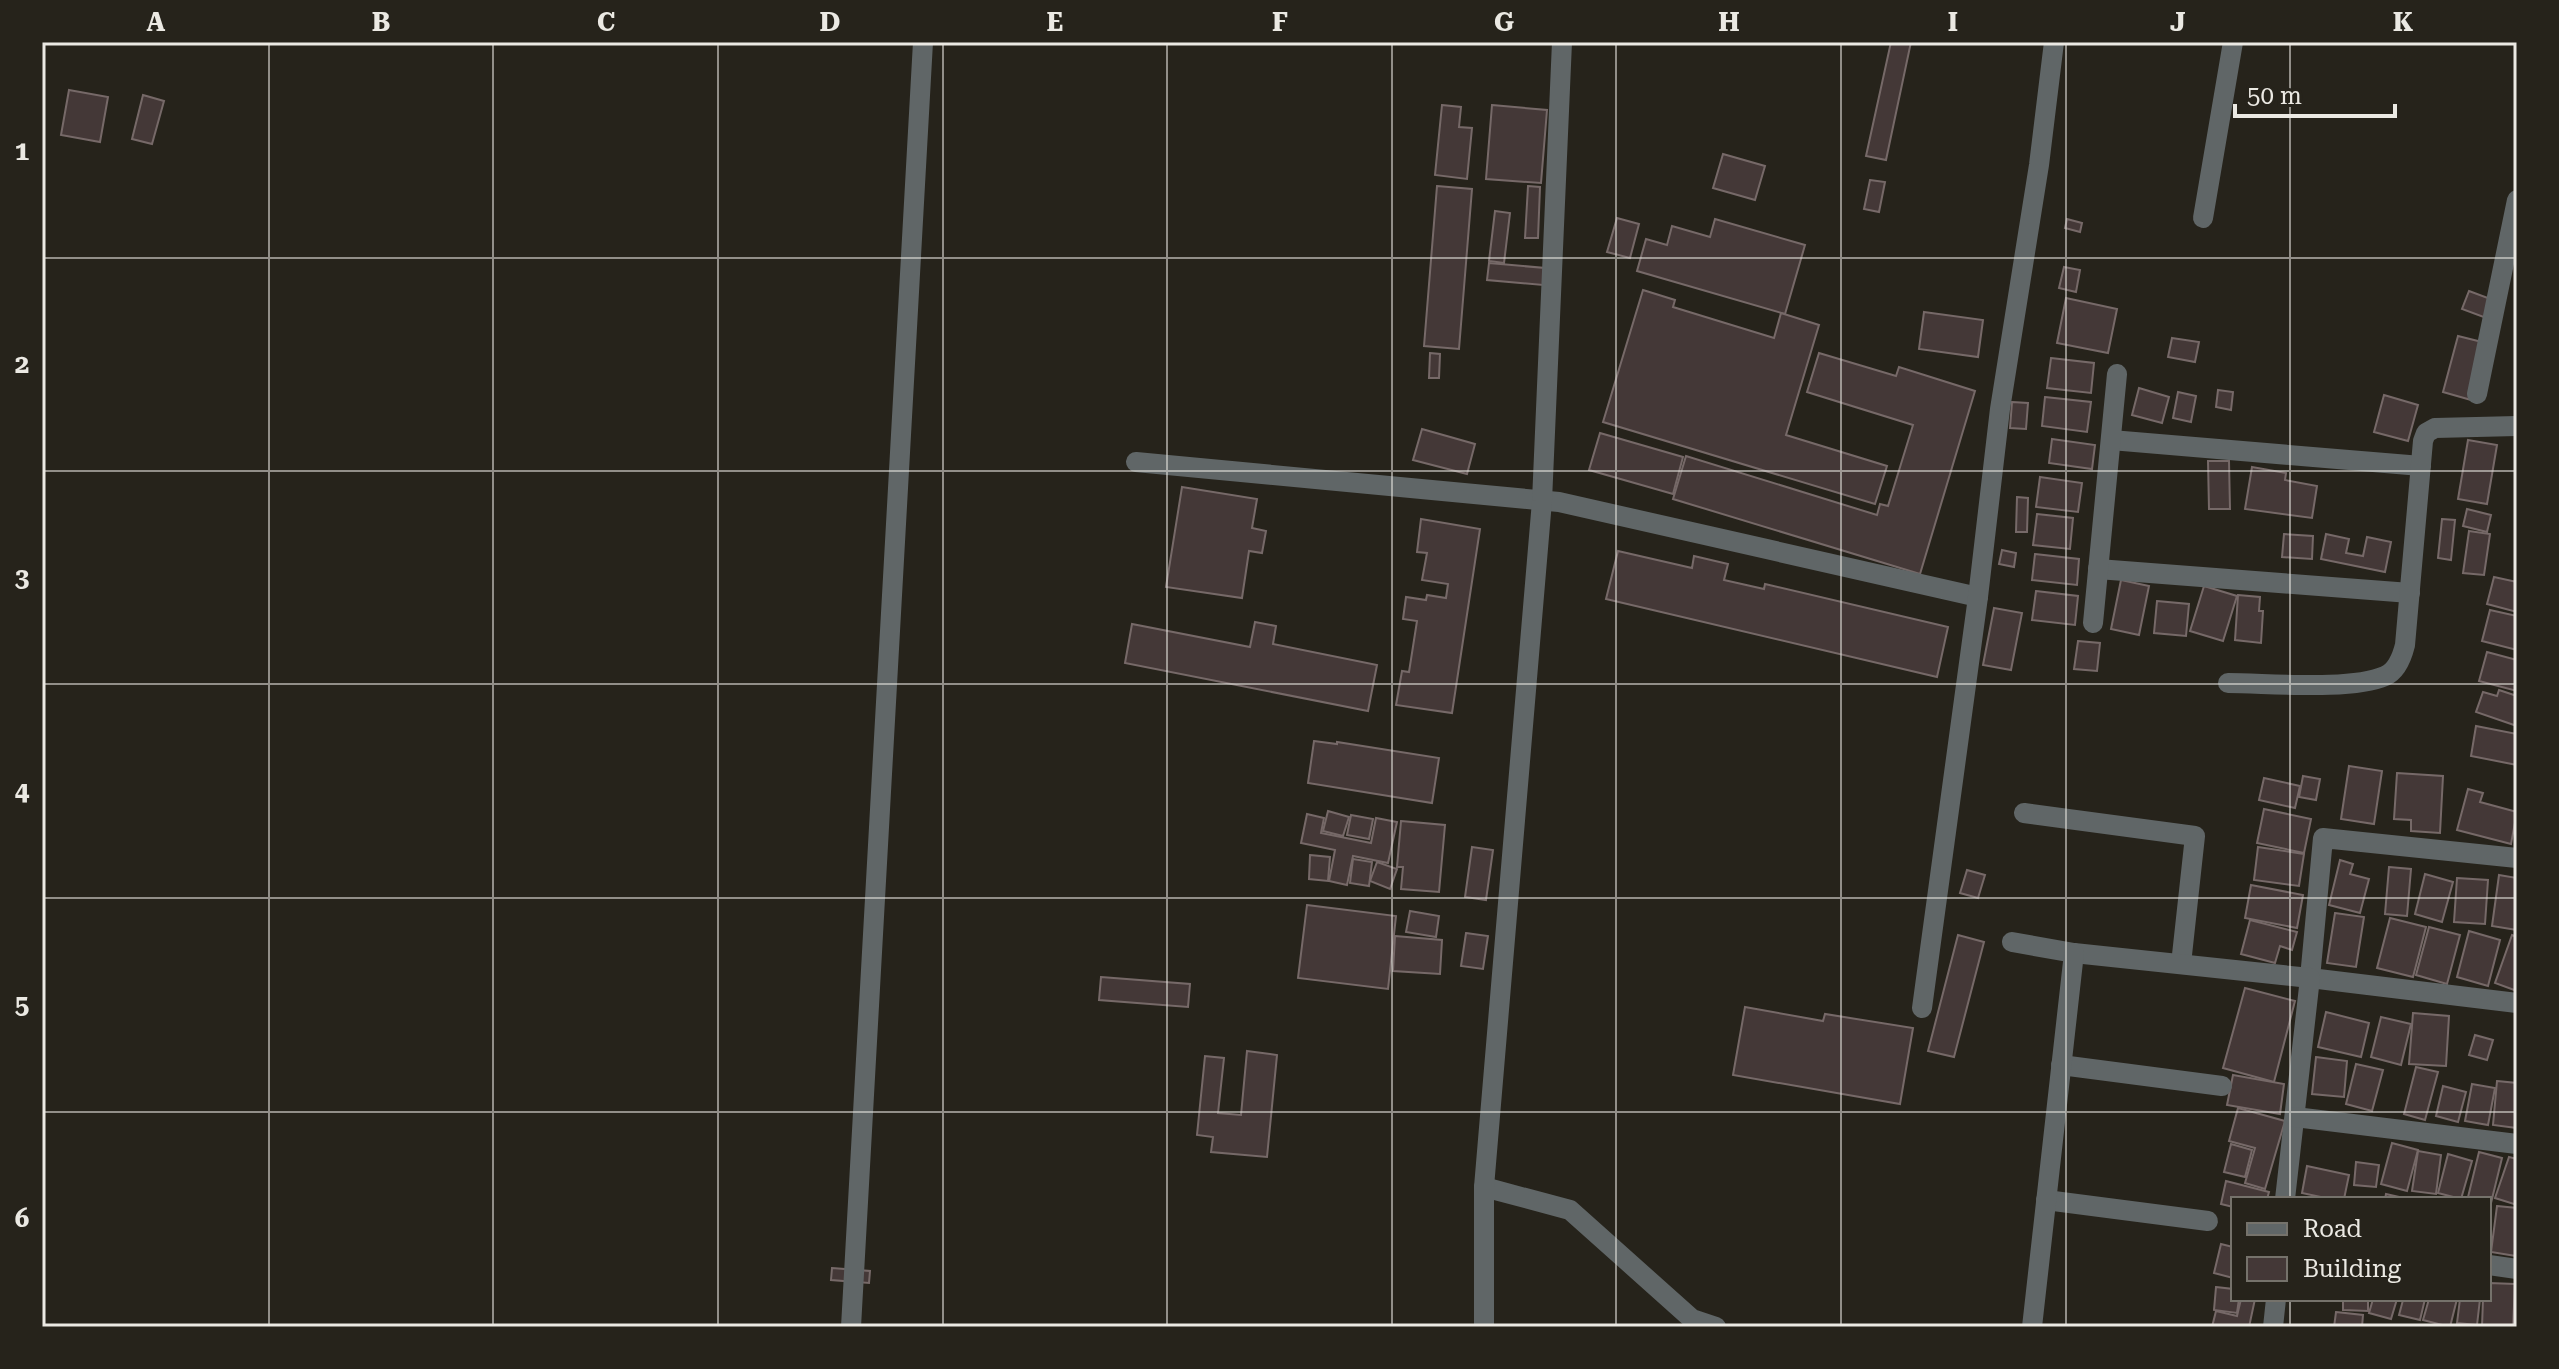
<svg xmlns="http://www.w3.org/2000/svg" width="2559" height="1369" font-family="'Roboto Serif',serif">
  <rect width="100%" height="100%" fill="#26231b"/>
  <g fill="#443837" stroke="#766968" stroke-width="2">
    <path d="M1891,42H1911L1886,160L1866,156Z"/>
    <path d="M69,90L108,97L100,142L61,135Z"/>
    <path d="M143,95L164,101L152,144L132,139Z"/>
    <path d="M1442,105L1461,107L1459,127L1472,128L1467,179L1435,175Z"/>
    <path d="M1492,105L1547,110L1541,183L1486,179Z"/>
    <path d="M1723,154L1765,166L1755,200L1713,188Z"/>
    <path d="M1870,180L1885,182L1879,212L1864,209Z"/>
    <path d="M1437,186L1472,189L1459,349L1424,346Z"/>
    <path d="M1528,186L1540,187L1538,238H1525Z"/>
    <path d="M1495,211L1510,213L1504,263L1489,261Z"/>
    <path d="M1617,218L1639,224L1630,258L1607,252Z"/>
    <path d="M1715,219L1805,245L1785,314L1637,271L1646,239L1667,245L1672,226L1710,237Z"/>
    <path d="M2067,219L2082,223L2080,232L2065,228Z"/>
    <path d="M1489,263L1545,268L1543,285L1487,280Z"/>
    <path d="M2064,267L2080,270L2076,292L2059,288Z"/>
    <path d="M1643,290L1675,300L1673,307L1774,338L1781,313L1819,325L1786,435L1887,466L1875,504L1603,422Z"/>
    <path d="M2469,291L2496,301L2489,319L2462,309Z"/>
    <path d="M2066,298L2117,309L2108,353L2057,343Z"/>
    <path d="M1924,312L1983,320L1978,357L1919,349Z"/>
    <path d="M2458,336L2486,343L2471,400L2443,392Z"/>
    <path d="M2172,338L2199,342L2195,362L2168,357Z"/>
    <path d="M1430,353L1440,354L1439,378H1429Z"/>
    <path d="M1819,353L1896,376L1899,367L1975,391L1920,574L1673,499L1686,456L1877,515L1880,504L1888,506L1913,425L1807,392Z"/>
    <path d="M2051,358L2094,363L2091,393L2047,388Z"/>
    <path d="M2139,388L2169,397L2162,423L2132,415Z"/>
    <path d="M2218,390L2233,392L2231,410L2216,407Z"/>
    <path d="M2178,392L2196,396L2191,422L2173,418Z"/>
    <path d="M2384,395L2418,405L2408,441L2374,432Z"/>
    <path d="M2045,397L2091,402L2087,432L2042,426Z"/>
    <path d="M2012,402L2028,403L2026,429L2010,428Z"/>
    <path d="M1422,429L1475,444L1467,474L1413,460Z"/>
    <path d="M1600,433L1683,457L1673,494L1589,470Z"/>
    <path d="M2052,439L2095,445L2092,469L2049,463Z"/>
    <path d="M2468,440L2497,445L2487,504L2458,499Z"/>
    <path d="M2208,461H2229L2230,509H2209Z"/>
    <path d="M2252,467L2286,473L2285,480L2317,486L2312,518L2245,509Z"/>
    <path d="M2040,477L2082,483L2078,512L2036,507Z"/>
    <path d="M1182,487L1257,499L1252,528L1266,531L1262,553L1249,551L1242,598L1166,587Z"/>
    <path d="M2017,497L2028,498L2027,532H2016Z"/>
    <path d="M2467,509L2491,515L2487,532L2463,526Z"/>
    <path d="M2037,514L2073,518L2070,549L2033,545Z"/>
    <path d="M1421,519L1480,529L1452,713L1396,705L1402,671L1409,672L1417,621L1403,619L1406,597L1426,600L1427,595L1446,598L1448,584L1422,580L1427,553L1417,552Z"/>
    <path d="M2442,519L2455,520L2451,560L2438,558Z"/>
    <path d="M2469,531L2490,534L2484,575L2463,573Z"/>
    <path d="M2284,534L2313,536L2312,559L2282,557Z"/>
    <path d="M2326,534L2349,539L2346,553L2363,556L2367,537L2391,542L2385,572L2321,559Z"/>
    <path d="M2002,550L2016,553L2014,567L1999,564Z"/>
    <path d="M1618,551L1692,568L1694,556L1728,564L1724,580L1764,589L1765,584L1948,627L1937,677L1606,599Z"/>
    <path d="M2035,554L2079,559L2077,585L2032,580Z"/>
    <path d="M2494,577L2517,582V612L2487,604Z"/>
    <path d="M2121,580L2149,586L2139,635L2111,629Z"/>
    <path d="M2204,586L2237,596L2223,641L2190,631Z"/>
    <path d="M2036,591L2078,596L2075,625L2032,620Z"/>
    <path d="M2238,595L2260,597L2259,611H2263L2261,643L2235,640Z"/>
    <path d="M2157,601L2189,604L2186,636L2154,633Z"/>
    <path d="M1994,608L2022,613L2011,670L1983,665Z"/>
    <path d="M2490,610L2517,616V650L2482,641Z"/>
    <path d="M1255,622L1276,626L1273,644L1377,665L1368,711L1125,663L1132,624L1250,647Z"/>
    <path d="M2078,641L2100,643L2097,671L2074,669Z"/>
    <path d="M2487,652L2517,660V691L2479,681Z"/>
    <path d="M2499,690L2517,696V726L2476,712L2483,692L2497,696Z"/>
    <path d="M2476,726L2517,734V765L2471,756Z"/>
    <path d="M1314,741L1337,744V742L1439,758L1432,803L1308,783Z"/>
    <path d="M2349,766L2382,771L2374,824L2341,819Z"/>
    <path d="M2397,773L2443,776L2440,833L2411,831V820L2394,819Z"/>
    <path d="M2303,776L2320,779L2316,800L2299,797Z"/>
    <path d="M2264,778L2300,786L2295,808L2259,800Z"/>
    <path d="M2468,789L2483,793L2480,802L2517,812L2511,844L2457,830Z"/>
    <path d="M2264,809L2311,819L2304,853L2257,843Z"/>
    <path d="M1328,811L1349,817L1343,836L1323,831Z"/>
    <path d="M1307,814L1324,818L1321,833L1371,843L1376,818L1397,822L1388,863L1353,856L1347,885L1329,881L1335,850L1301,843Z"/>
    <path d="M1351,815L1373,819L1369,839L1347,835Z"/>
    <path d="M1401,821L1445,825L1439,892L1401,889L1403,867H1397Z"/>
    <path d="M1472,847L1493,850L1486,900L1465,897Z"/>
    <path d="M2258,847L2304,854L2299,886L2254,880Z"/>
    <path d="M1310,855L1330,857L1328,881L1309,879Z"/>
    <path d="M1353,859L1372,862L1369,886L1350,883Z"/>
    <path d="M2340,860L2353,864L2350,874L2369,879L2360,913L2329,905Z"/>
    <path d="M1377,862L1397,869L1390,889L1370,881Z"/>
    <path d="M2389,867L2411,869L2407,916L2385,914Z"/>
    <path d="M1967,870L1985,875L1978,898L1960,893Z"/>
    <path d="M2425,874L2453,882L2442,922L2415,914Z"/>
    <path d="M2499,875L2517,878V930L2492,926Z"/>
    <path d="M2457,878L2488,880L2485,924L2454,922Z"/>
    <path d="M2251,885L2303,895L2297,928L2245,918Z"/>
    <path d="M1307,905L1396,916L1388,989L1298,978Z"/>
    <path d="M1410,911L1439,916L1436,937L1406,932Z"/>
    <path d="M2335,913L2364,917L2356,967L2327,963Z"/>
    <path d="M2390,918L2426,927L2413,977L2377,968Z"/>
    <path d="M2250,920L2297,932L2292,950L2280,946L2275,963L2241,954Z"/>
    <path d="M2429,927L2460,935L2447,984L2416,975Z"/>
    <path d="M2469,931L2500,940L2488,986L2457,977Z"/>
    <path d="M1466,933L1488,936L1483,969L1461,966Z"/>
    <path d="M1958,935L1984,942L1954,1057L1928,1051Z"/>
    <path d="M2512,935L2517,937V991L2495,983Z"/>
    <path d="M1395,936L1442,940L1440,974L1393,971Z"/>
    <path d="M1101,977L1190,984L1188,1007L1099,1000Z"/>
    <path d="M2245,988L2295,1001L2274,1082L2223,1068Z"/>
    <path d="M1745,1007L1823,1021L1825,1014L1913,1028L1900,1104L1733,1075Z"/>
    <path d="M2326,1012L2369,1023L2361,1057L2318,1047Z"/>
    <path d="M2413,1013L2449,1016L2446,1066L2409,1064Z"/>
    <path d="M2381,1017L2411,1024L2401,1065L2371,1057Z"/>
    <path d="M2475,1035L2493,1040L2487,1060L2469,1055Z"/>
    <path d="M1247,1051L1277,1055L1267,1157L1211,1152L1213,1137L1197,1135L1205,1056L1224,1058L1218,1113L1241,1115Z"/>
    <path d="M2316,1057L2347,1061L2344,1097L2312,1094Z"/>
    <path d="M2356,1064L2383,1070L2372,1111L2346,1104Z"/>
    <path d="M2416,1067L2438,1072L2425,1120L2404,1114Z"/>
    <path d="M2233,1075L2284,1084L2280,1114L2227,1105Z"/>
    <path d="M2497,1081L2517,1083V1128L2493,1125Z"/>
    <path d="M2472,1084L2495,1088L2488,1125L2465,1121Z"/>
    <path d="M2443,1086L2466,1092L2458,1122L2436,1116Z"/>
    <path d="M2238,1108L2285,1121L2265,1189L2245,1183L2255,1148L2229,1141Z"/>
    <path d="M2392,1143L2418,1150L2407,1191L2381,1184Z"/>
    <path d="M2231,1144L2252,1150L2245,1177L2224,1172Z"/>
    <path d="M2418,1151L2441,1155L2436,1194L2412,1191Z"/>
    <path d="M2479,1152L2502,1158L2491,1203L2489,1199L2468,1197Z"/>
    <path d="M2448,1154L2472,1161L2461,1199L2438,1193Z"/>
    <path d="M2509,1157L2517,1159V1205L2495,1198Z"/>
    <path d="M2356,1162L2379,1165L2376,1187L2354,1185Z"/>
    <path d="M2307,1166L2349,1175L2344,1199H2330L2302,1193Z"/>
    <path d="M2226,1181L2269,1192L2267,1199H2233V1207L2221,1204Z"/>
    <path d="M2386,1194L2408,1199H2385Z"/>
    <path d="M2497,1206L2517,1208L2516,1256L2491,1252Z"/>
    <path d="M2221,1244L2233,1247V1278L2214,1273Z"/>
    <path d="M832,1268L870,1271L869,1283L831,1280Z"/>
    <path d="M2489,1283L2515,1284L2513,1327H2482L2483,1299H2489Z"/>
    <path d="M2216,1287L2233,1289V1299H2239L2237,1313L2214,1310Z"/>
    <path d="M2241,1299H2255L2249,1327H2212L2216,1311L2237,1316Z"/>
    <path d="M2343,1299H2368V1311L2343,1310Z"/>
    <path d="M2373,1299H2397L2391,1319L2369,1313Z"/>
    <path d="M2407,1299H2425L2420,1320L2399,1315L2403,1300Z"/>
    <path d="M2429,1299H2457L2450,1327L2423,1320Z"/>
    <path d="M2460,1299H2480L2477,1325L2457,1323Z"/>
    <path d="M2336,1312L2363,1315L2362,1327H2334Z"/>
  </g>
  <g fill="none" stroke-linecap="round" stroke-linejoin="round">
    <g stroke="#606667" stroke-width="20">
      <path d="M2203,218L2233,42"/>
      <path d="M2477,394L2517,200"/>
      <path d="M2111,440L2421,466"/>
      <path d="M1136,462L1559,502L1978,597"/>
      <path d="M2098,569L2410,593"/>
      <path d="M2093,623L2117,374"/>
      <path d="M2228,683C2268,683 2351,691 2385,676C2397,671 2402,657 2405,645L2423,441L2426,433L2435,428L2517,426"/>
      <path d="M2024,813L2195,836L2181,964"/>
      <path d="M2517,858L2323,838L2310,978L2517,1003"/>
      <path d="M2012,942L2074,953L2310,978L2285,1199"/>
      <path d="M1922,1008L1978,597L2000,409L2039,165L2054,42"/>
      <path d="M2061,1065L2222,1086"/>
      <path d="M2295,1117L2517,1144"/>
      <path d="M1484,1187L1570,1210L1692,1319L1716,1327"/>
      <path d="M2046,1200L2208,1221"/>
      <path d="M2489,1265L2517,1269"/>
      <path d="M851,1327L923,42"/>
      <path d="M1484,1327V1187L1542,501L1562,42"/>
      <path d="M2032,1327L2074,953"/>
      <path d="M2273,1327L2276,1299"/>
    </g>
  </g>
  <path fill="none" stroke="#ebe9e3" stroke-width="2" stroke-opacity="0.55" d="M269,42V1327M493,42V1327M718,42V1327M943,42V1327M1167,42V1327M1392,42V1327M1616,42V1327M1841,42V1327M2066,42V1327M2290,42V1199M42,258H2517M42,471H2517M42,684H2517M42,898H2517M42,1112H2517M2290,1299V1327"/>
  <rect width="2559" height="1369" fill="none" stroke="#26231b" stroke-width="88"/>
  <rect x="2231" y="1197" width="260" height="104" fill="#26231b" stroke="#75726b" stroke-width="2"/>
  <rect x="2247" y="1223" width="40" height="12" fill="#606667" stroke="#75726b" stroke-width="2"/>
  <text x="2303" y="1237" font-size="24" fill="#ebe9e3">Road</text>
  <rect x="2247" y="1257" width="40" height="24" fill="#443837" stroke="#75726b" stroke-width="2"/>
  <text x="2303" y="1277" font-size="24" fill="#ebe9e3">Building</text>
  <path d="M2235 104v12h160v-12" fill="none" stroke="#ebe9e3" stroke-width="4"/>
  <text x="2247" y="104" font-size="24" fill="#ebe9e3" stroke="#26231b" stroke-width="6" paint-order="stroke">50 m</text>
  <rect x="44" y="44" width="2471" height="1281" fill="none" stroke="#ebe9e3" stroke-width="3"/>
  <g font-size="26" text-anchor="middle" font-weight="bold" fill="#ebe9e3">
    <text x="156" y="31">A</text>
    <text x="381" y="31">B</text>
    <text x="606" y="31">C</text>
    <text x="830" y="31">D</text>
    <text x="1055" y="31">E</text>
    <text x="1280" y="31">F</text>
    <text x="1504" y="31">G</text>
    <text x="1729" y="31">H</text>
    <text x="1953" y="31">I</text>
    <text x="2178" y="31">J</text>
    <text x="2403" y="31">K</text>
    <text x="22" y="160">1</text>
    <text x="22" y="373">2</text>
    <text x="22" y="587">3</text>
    <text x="22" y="800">4</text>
    <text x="22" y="1014">5</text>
    <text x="22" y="1227">6</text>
  </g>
</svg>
